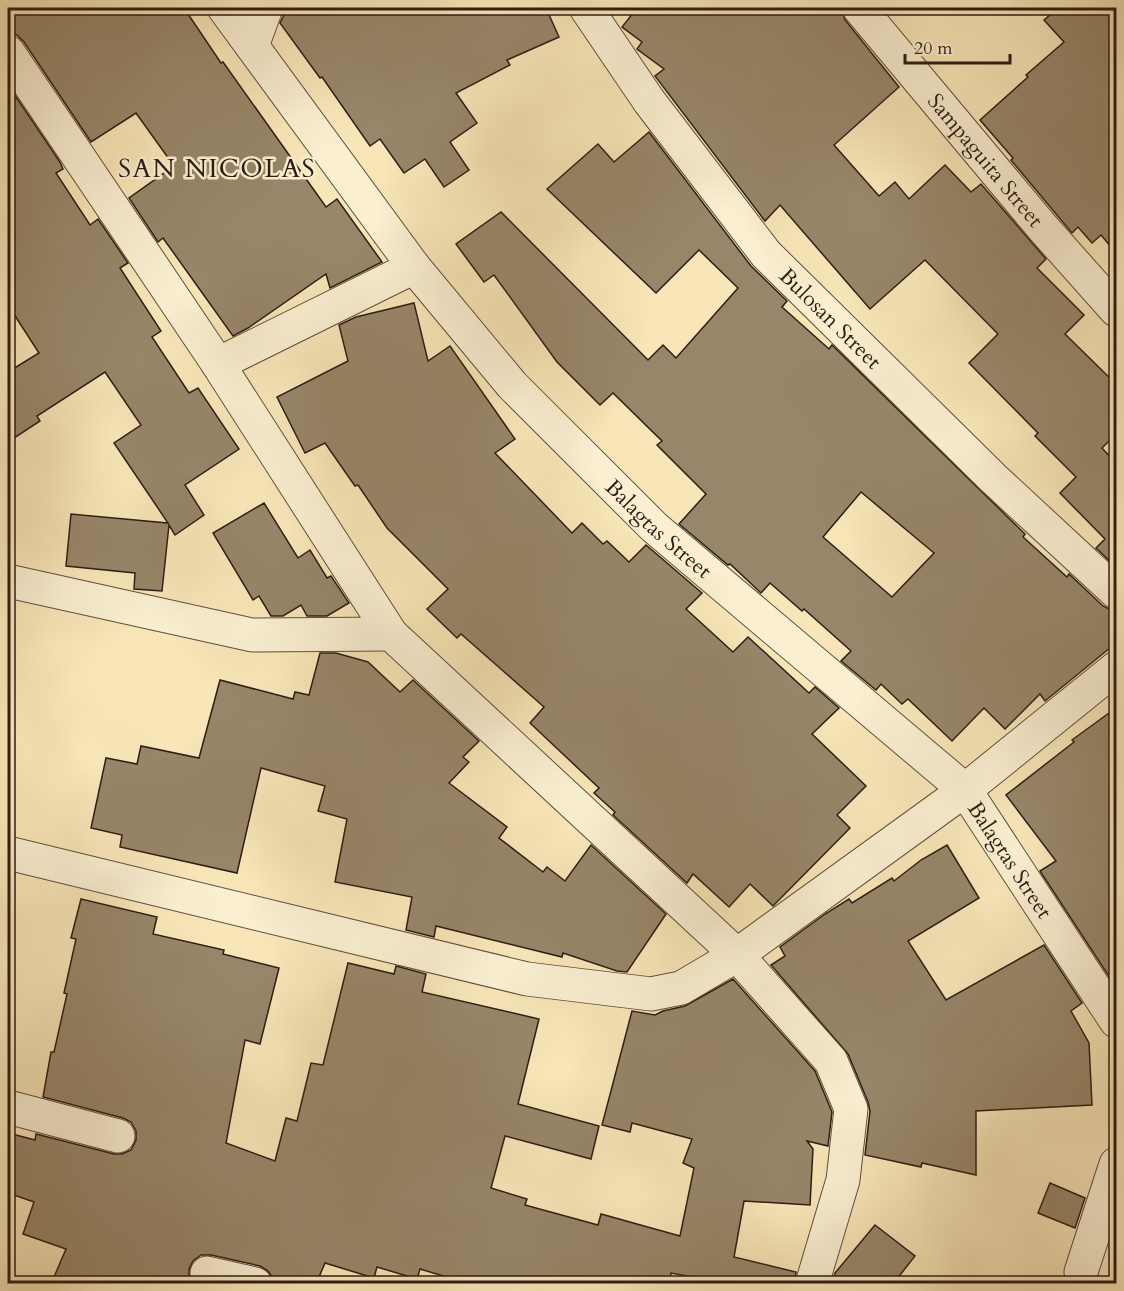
<svg xmlns="http://www.w3.org/2000/svg" width="1124" height="1291" font-family="Cardo,serif">
  <rect width="100%" height="100%" fill="#f8e6b8"/>
  <filter id="stains"><feTurbulence type="fractalNoise" baseFrequency=".00333" numOctaves="4"/><feColorMatrix values="0 0 0 0 .2 0 0 0 0 .09 0 0 0 0 .02 0 0 0 .5 -.17"/></filter>
  <radialGradient id="worn" r=".72"><stop offset=".6" stop-color="#630" stop-opacity="0"/><stop offset="1" stop-color="#630" stop-opacity=".3"/></radialGradient>
  <g fill="#978669" stroke="#2e1d14" stroke-width="1.5" fill-rule="evenodd">
    <path d="M8,8H184L221,63L223,62L326,207L337,199L382,262L330,288L326,274L248,328L233,336L163,238L158,242L129,198L174,166L136,113L91,142L24,42L17,35L8,33Z"/>
    <path d="M294,8H546L559,37L507,60L510,65L456,93L477,123L450,142L469,170L444,187L425,159L404,173L380,139L370,146L322,77L320,78L280,23L284,15Z"/>
    <path d="M637,8H841L845,20L899,87L834,145L879,196L895,182L909,199L945,165L971,192L981,184L1046,259L1037,268L1084,315L1065,334L1116,384V434L1102,448L1116,463V567L1096,548L1105,539L1060,493L1076,477L1035,436L1038,433L969,363L998,334L925,260L870,309L780,205L765,221L655,76L664,69L637,49L642,42L622,27Z"/>
    <path d="M1058,8H1116V253L1101,235L1092,243L1078,227L1072,233L1011,160L1013,158L980,120L1028,77L1026,75L1064,42L1044,20Z"/>
    <path d="M8,85L60,162L63,169L56,173L90,225L98,219L128,263L120,268L161,331L152,337L189,393L198,388L239,449L185,485L204,515L175,535L169,525L162,591L134,589L135,573L66,566L71,514L168,523L114,443L141,425L105,372L37,416L40,421L8,442V372L39,353L8,305Z"/>
    <path d="M649,132L751,266L787,301L782,307L829,349L832,345L1025,534L1023,537L1067,577L1069,574L1103,606L1111,610H1116V643L1045,701L1040,694L1005,729L984,708L952,741L908,699L902,704L881,684L876,690L841,661L851,651L804,609L802,611L770,583L761,593L730,564L728,565L679,524L706,494L657,445L662,441L613,393L600,405L557,362L494,275L484,282L456,244L501,212L648,360L663,345L676,358L738,288L699,250L656,293L547,189L598,144L614,162ZM861,492L934,553L892,597L823,537Z"/>
    <path d="M414,303L428,361L450,346L515,439L495,453L572,533L582,523L603,544L607,541L629,562L646,545L702,593L686,609L733,652L748,637L809,693L815,687L839,708L812,734L866,786L837,815L850,828L773,906L750,884L729,907L693,874L687,883L613,815L615,812L594,793L599,788L530,723L544,707L461,634L457,638L427,609L448,589L387,528L358,485L355,486L325,443L305,453L277,397L348,361L339,325L356,317Z"/>
    <path d="M264,503L298,558L310,550L327,578L331,576L349,603L327,616H307L301,605L283,616H271L259,596L253,600L213,533Z"/>
    <path d="M320,653H336L368,662L400,692L413,680L479,741L463,757L469,762L449,783L507,827L499,838L543,872L547,867L565,881L591,845L666,914L627,972L617,971L563,953L562,957L436,926L434,937L406,930L412,897L335,882L347,819L318,811L325,786L261,768L237,873L120,847L122,835L91,828L106,758L137,764L141,746L199,758L220,680L293,699L295,692L309,695Z"/>
    <path d="M1116,708V978L1112,981L1040,871L1056,861L1006,795L1074,742L1072,740Z"/>
    <path d="M947,845L979,898L908,941L946,1000L1044,945L1082,1003L1071,1011L1089,1043L1092,1105L976,1111V1175L922,1163L921,1167L865,1155L870,1111L868,1102L848,1054L771,965L785,956L780,947L825,914L849,899L852,903L892,878L894,881L921,860Z"/>
    <path d="M81,899L157,917L153,934L224,950L223,954L279,968L260,1044L245,1040L226,1143L275,1161L286,1118L297,1121L311,1063L323,1065L348,963L394,974L396,966L426,974L422,992L539,1019L518,1104L599,1126L591,1159L505,1136L491,1188L527,1199L525,1205L598,1225L601,1214L680,1236L694,1168L683,1163L692,1139L632,1123L630,1132L602,1125L632,1011L655,1015L663,1011L685,1006L733,979L815,1071L832,1112L828,1146L807,1141L813,1149L810,1205L744,1201L734,1257L796,1272L794,1284H731L671,1273L669,1284H470L420,1269L417,1279L377,1267L374,1278L325,1263L316,1284H273V1278L268,1271L260,1266L211,1255H201L193,1261L189,1269V1278L192,1284H51L66,1249L23,1234L34,1202L8,1193V1149L12,1134L35,1140L36,1134L114,1154H122L131,1150L136,1140V1131L131,1122L123,1118L43,1097L51,1052H54L67,994L64,993L76,939L71,938Z"/>
    <path d="M1050,1183L1085,1198L1075,1228L1038,1213Z"/>
    <path d="M875,1225L915,1256L893,1284H832L835,1273Z"/>
  </g>
  <g fill="none" stroke-linecap="round" stroke-linejoin="round">
    <defs>
      <g id="minor">
        <path id="s1" d="M224,8L414,267L512,385L654,527L965,790L1116,1021"/>
        <path id="s2" d="M586,8L649,101L766,254L993,478L1116,592"/>
        <path id="s3" d="M859,8L1043,228L1116,310"/>
        <path d="M252,46L266,8"/>
        <path d="M8,52L218,364L391,634L737,955L831,1061L851,1109L843,1180L812,1284"/>
        <path d="M218,364L414,267"/>
        <path d="M8,581L252,635L391,634"/>
        <path d="M8,853L527,979L651,994L681,988L737,955L965,790L1116,668"/>
        <path d="M8,1107L118,1136"/>
        <path d="M1081,1272L1116,1164"/>
        <path d="M207,1273L255,1284"/>
      </g>
    </defs>
    <use href="#minor" stroke="#604f3d" stroke-width="35"/>
    <use href="#minor" stroke="#faefd1" stroke-width="33"/>
  </g>
  <g text-anchor="middle" stroke-width="5" stroke-linejoin="round" paint-order="stroke">
    <g font-size="22" fill="#2e1d14" stroke="#faefd1">
      <text dy="8" stroke="none"><textPath href="#s3" startOffset="198">Sampaguita Street</textPath></text>
      <text dy="8" stroke="none"><textPath href="#s2" startOffset="396">Bulosan Street</textPath></text>
      <text dy="8" stroke="none"><textPath href="#s1" startOffset="680">Balagtas Street</textPath></text>
      <text dy="8" stroke="none"><textPath href="#s1" startOffset="1166">Balagtas Street</textPath></text>
    </g>
    <g font-size="26" letter-spacing="1.5" fill="#2e1d14" stroke="#faefd1">
      <text x="217" y="177">SAN NICOLAS</text>
    </g>
  </g>
  <rect width="1124" height="1291" fill="none" stroke="#f8e6b8" stroke-width="30"/>
  <rect x="9" y="9" width="1106" height="1273" fill="none" stroke="#2e1d14" stroke-width="3"/>
  <rect x="15" y="15" width="1094" height="1261" fill="none" stroke="#2e1d14" stroke-width="1.5"/>
  <path d="M905 54v9h105v-9" fill="none" stroke="#2e1d14" stroke-width="3"/>
  <text x="914" y="54" font-size="18" fill="#2e1d14" stroke="#faefd1" stroke-width="4.5" paint-order="stroke">20 m</text>
  <rect width="100%" height="100%" filter="url(#stains)"/>
  <rect width="100%" height="100%" fill="url(#worn)"/>
</svg>
